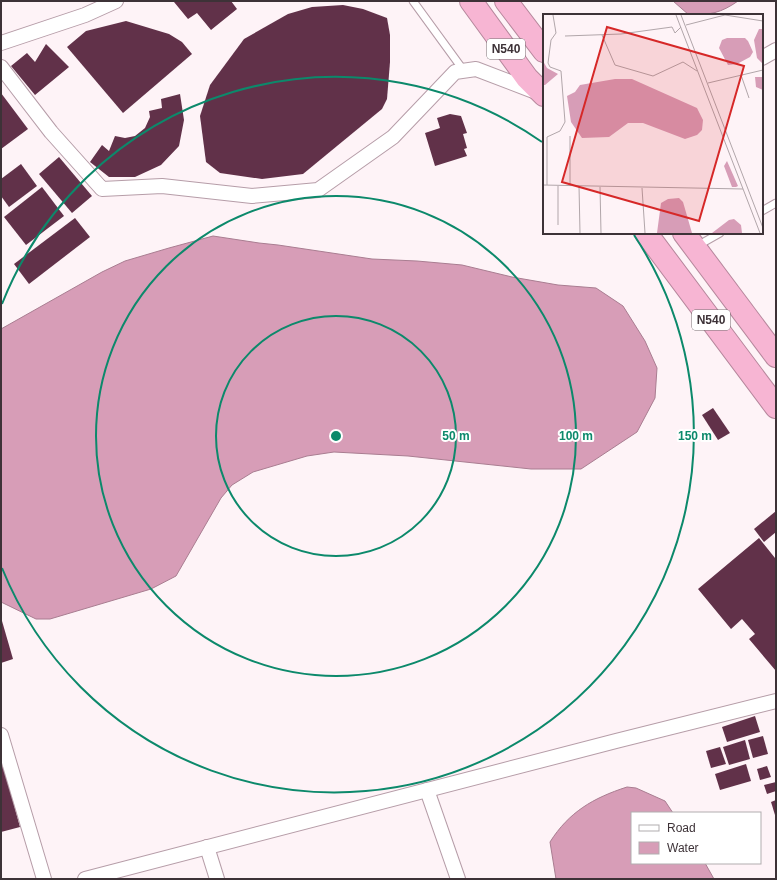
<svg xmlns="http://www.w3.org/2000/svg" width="777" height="880" font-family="Helvetica,sans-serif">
  <rect width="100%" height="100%" fill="#fef3f7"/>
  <g fill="#d79db7" stroke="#a97d91">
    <path d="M673,1H738C721,13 710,15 689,15Z"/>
    <path d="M213,236L259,243L278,245L372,259L417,261L462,265L512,277L558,285L596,288L623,306L645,341L657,368L655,398L637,432L581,469H531L408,456L334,452L307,456L253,472L232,485L221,498L176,576L151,589L50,619H36L1,602V329L102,272L125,261L169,248Z"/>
    <path d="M627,787L636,788L665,801L673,813H632V863H705L714,879H556L550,842C569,812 593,798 627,787Z"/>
  </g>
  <g fill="#613149">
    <path d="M175,1H231L237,9L211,30L197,13L188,19L174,2Z"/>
    <path d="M343,5L363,9L387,18L390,35V62L387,99L382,109L303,174L262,179L220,173L206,162L200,116L210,85L244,39L288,14L312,7Z"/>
    <path d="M126,21L169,34L182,42L192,54L123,113L67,47L86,31Z"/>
    <path d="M46,44L69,67L35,95L11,66L27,53L35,62Z"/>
    <path d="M1,93L28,129L1,149Z"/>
    <path d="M180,94L184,120L179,146L161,165L135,177H109L90,162L102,145L109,151L115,136L125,138L135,136L145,128L150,117L149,111L162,108L161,99Z"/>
    <path d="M450,114L461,116L467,133L463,134L467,148L464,149L467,156L435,166L425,133L440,128L437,118Z"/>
    <path d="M59,157L92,196L72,213L39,174Z"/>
    <path d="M21,164L37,186L9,207L1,196V179Z"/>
    <path d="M42,187L64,216L26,245L4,217Z"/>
    <path d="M75,218L90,237L29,284L14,264Z"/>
    <path d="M713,408L730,433L718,440L702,415Z"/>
    <path d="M776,511V532L764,542L754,529Z"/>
    <path d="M759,538L775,558L776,557V671L749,639L755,634L742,619L731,629L698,589Z"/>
    <path d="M1,621H2L13,659L1,663Z"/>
    <path d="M755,716L760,732L727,742L722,727Z"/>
    <path d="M763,736L768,754L753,758L748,740Z"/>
    <path d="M745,740L750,759L729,765L723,747Z"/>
    <path d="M720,747L726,764L711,768L706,751Z"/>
    <path d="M3,764L20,827L1,832V765Z"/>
    <path d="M746,764L751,781L720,790L715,774Z"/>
    <path d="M767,766L771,777L760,780L757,769Z"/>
    <path d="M776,782V791L767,794L764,785Z"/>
    <path d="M776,800V815H775L771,802Z"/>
  </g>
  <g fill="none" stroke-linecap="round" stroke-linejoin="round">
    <defs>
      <g id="lane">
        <path d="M413,1L464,71"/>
        <path d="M762,211L776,203"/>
        <path d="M697,246L720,233"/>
      </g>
      <g id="street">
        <path d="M1,43L85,15L116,1"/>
        <path d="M762,58L776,50"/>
        <path d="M1,67L51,132L102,189L162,186L252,196L318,190L393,137L455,72L476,69L536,92"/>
        <path d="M1,735L44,879"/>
        <path d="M427,790L458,879"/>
        <path d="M207,847L217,879"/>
        <path d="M85,879L616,741L776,701"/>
      </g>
      <g id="highway">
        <path d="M471,1L527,78L544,95"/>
        <path d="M506,1L544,51"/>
        <path d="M646,233L776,407"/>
        <path d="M684,233L776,356"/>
      </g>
    </defs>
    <use href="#lane" stroke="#b69da8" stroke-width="9"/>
    <use href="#street" stroke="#b69da8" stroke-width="16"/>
    <use href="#highway" stroke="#b6879c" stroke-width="24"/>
    <use href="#lane" stroke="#fff" stroke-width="7"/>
    <use href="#street" stroke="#fff" stroke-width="14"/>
    <use href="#highway" stroke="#f7b5d3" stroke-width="22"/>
  </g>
  <g fill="none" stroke="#0c896b" stroke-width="2">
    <circle cx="336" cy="436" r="120"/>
    <circle cx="336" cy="436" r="240"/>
    <path d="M2 304A359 359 0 0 1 542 142M634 235A359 359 0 1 1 2 568"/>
  </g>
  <g text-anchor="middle" stroke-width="4" stroke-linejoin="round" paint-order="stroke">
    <g fill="#fff" stroke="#777073" stroke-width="1">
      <rect x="487" y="39" width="38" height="20" rx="3"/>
      <rect x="692" y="310" width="38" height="20" rx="3"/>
    </g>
    <g font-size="12" font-weight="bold" fill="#3d3237">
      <text x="506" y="53">N540</text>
      <text x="711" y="324">N540</text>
    </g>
  </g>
  <g transform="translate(543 14)">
    <rect width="220" height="220" fill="#fef3f7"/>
    <path d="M216,15H220V50L214,44L211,26ZM184,24H202L205,27L210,38L207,43L194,50L185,51L176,34L179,26ZM0,47L4,54L15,60L2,71H0ZM212,63H220V76L213,73ZM72,65H89L154,94L160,106L159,116L154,121L142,125L100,109H85L66,123L39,124L28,108L24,82L32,78L37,71ZM184,147L195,172L193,173H189L181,152ZM136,184L140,188L149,219H114L118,189L125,185ZM191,205L198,211L199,219H169L186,206Z" fill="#d79db7"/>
    <path fill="none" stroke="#b1a6aa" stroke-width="1" d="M133,1L217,219M138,1L220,214M143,11L182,1L220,7M59,21L72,51L110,62L140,48L154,57M22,22L78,20L129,13L132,19L138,13M198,61L206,84M165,69L220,56M27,122V172M0,171L200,175M4,171V123L17,117L22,108L18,57L7,53L5,49L8,26L13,19L10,1M15,172V211M36,172L37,219M57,173L58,219M99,174L102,219"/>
    <path fill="#d62828" fill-opacity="0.15" stroke="#d62828" stroke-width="2" d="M64,13L201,52L156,207L19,168Z"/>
    <rect width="220" height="220" fill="none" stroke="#3d3237" stroke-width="2"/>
  </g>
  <circle cx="336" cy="436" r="6" fill="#0c896b" stroke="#fff" stroke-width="2"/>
  <g font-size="12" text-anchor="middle" font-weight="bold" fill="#0c896b" stroke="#fff" stroke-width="4" stroke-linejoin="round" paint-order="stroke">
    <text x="456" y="440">50 m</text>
    <text x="576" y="440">100 m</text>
    <text x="695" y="440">150 m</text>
  </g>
  <rect width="777" height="880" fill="none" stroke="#3d3237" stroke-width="4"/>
  <rect x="631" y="812" width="130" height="52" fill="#ffffff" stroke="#b1adaf"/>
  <rect x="639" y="825" width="20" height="6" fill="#ffffff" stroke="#b1adaf"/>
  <text x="667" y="832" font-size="12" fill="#3d3237">Road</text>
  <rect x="639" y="842" width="20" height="12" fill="#d79db7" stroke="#b1adaf"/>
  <text x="667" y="852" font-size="12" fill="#3d3237">Water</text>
</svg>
